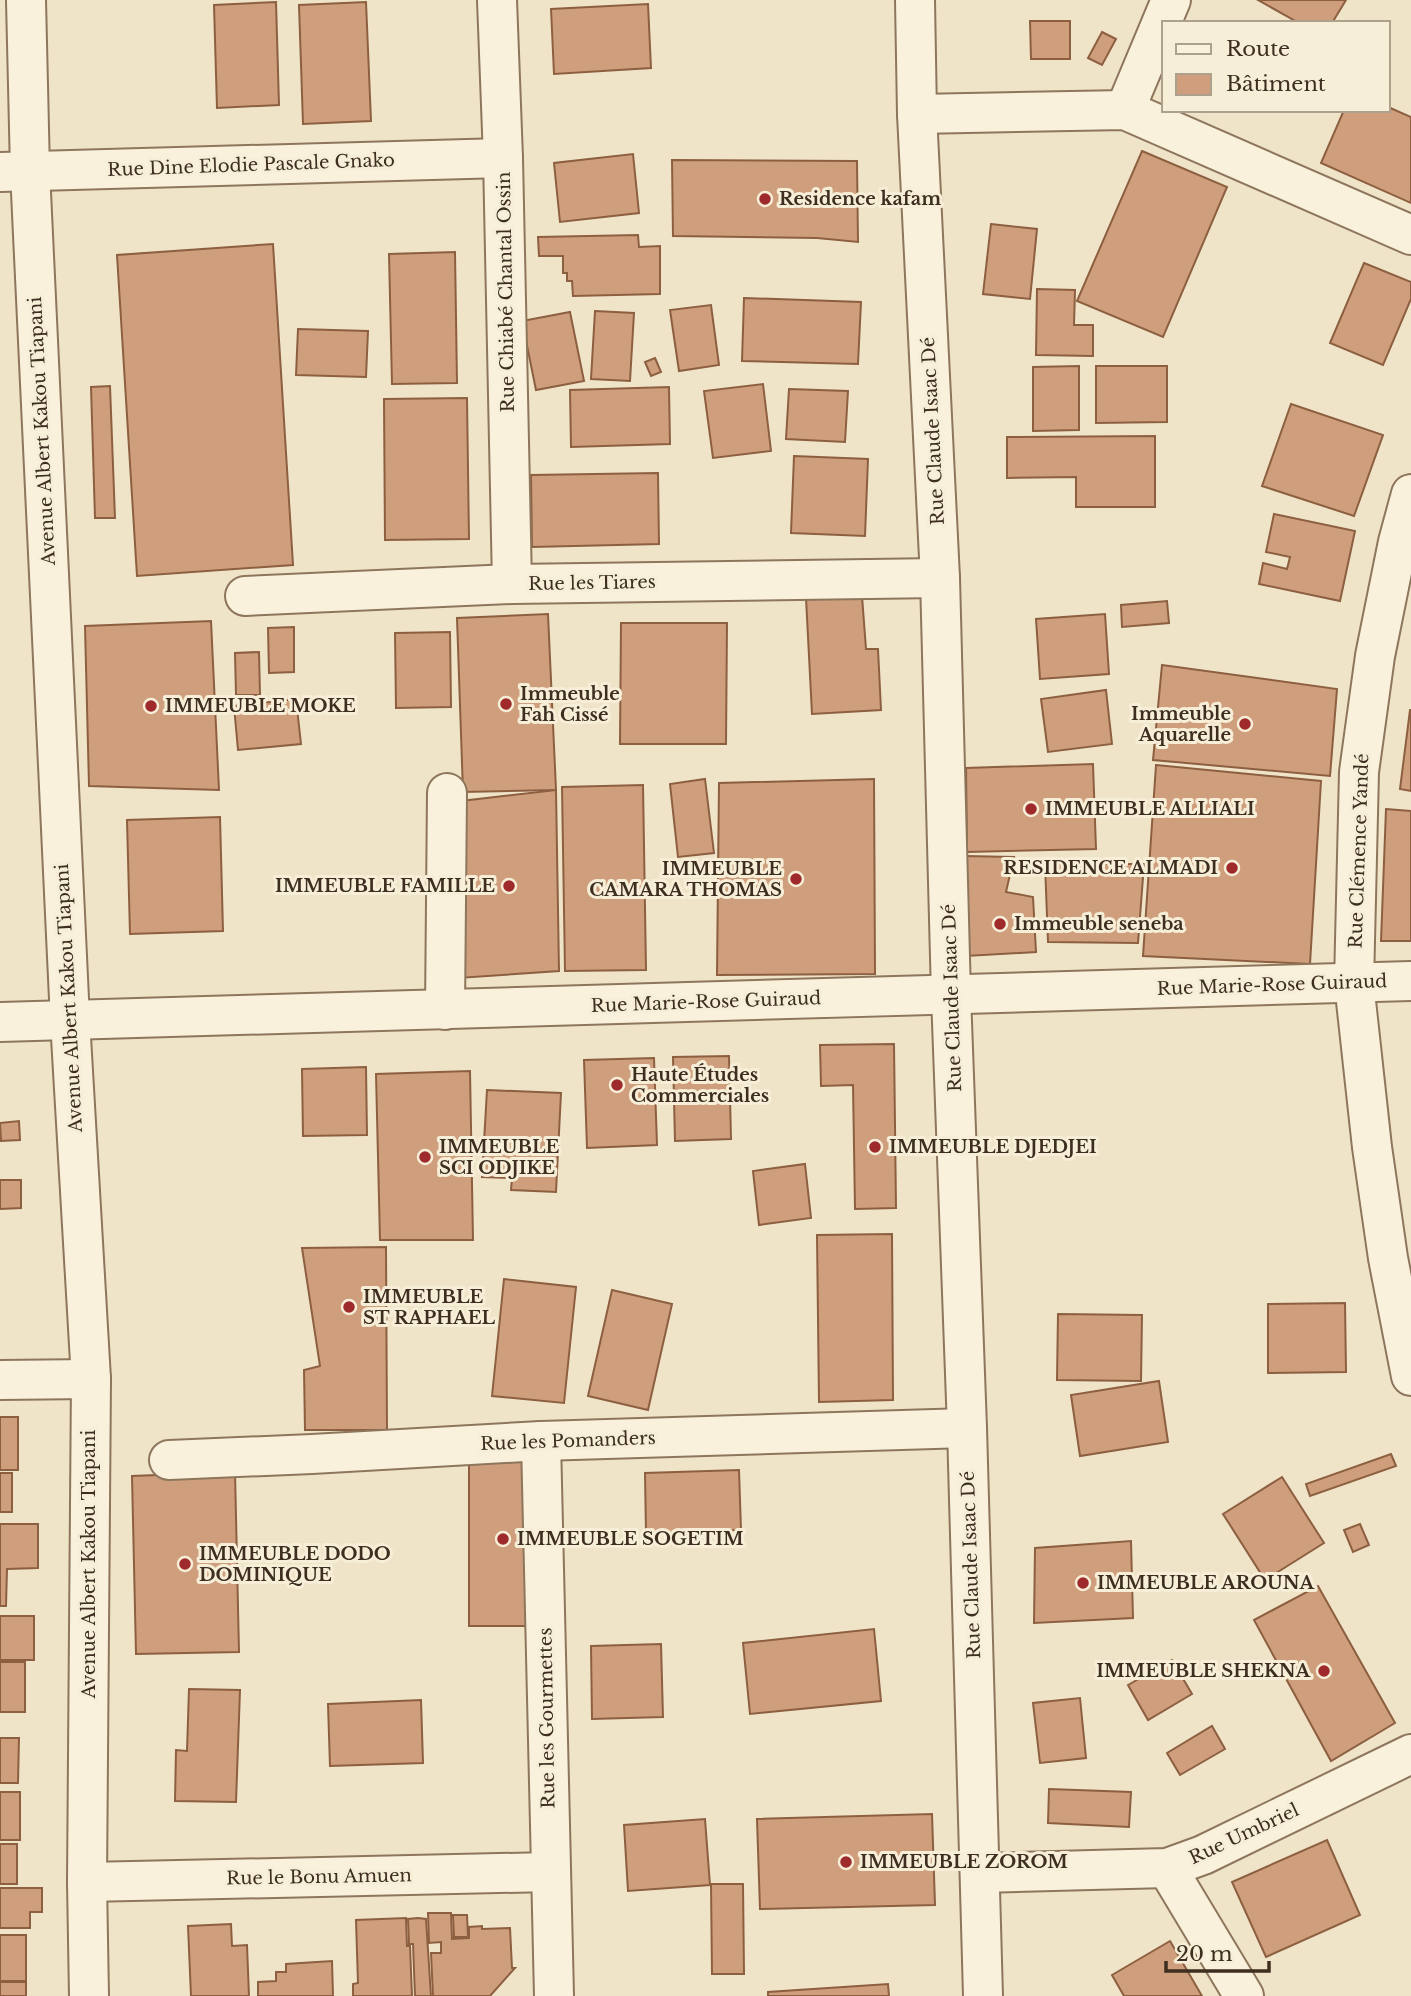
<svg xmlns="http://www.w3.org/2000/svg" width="1411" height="1996" font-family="'Libre Baskerville',serif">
  <rect width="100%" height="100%" fill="#f0e4c8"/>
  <g fill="#cf9f7d" stroke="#8d5f41" stroke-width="2">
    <path d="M1258,0H1346L1332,23H1299Z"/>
    <path d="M276,2L279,105L217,108L214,5Z"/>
    <path d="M366,2L371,121L303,124L299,5Z"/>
    <path d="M648,4L651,68L554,74L551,9Z"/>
    <path d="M1030,21H1070V59H1031Z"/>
    <path d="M1102,32L1116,39L1102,65L1088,58Z"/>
    <path d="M1388,107L1411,117V203L1321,163L1344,110H1388Z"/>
    <path d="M1142,151L1227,187L1163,337L1077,301Z"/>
    <path d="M633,154L639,213L560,222L554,163Z"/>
    <path d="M672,160L857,161L858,242L817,238L673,236Z"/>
    <path d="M991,224L1037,229L1030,299L983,294Z"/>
    <path d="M638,235L639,247L660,246V294L573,296L572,281H567V273H563V256H539L538,237Z"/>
    <path d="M273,244L293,565L137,576L117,255Z"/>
    <path d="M455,252L457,383L392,384L389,254Z"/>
    <path d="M1364,263L1411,282V299L1383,365L1330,343Z"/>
    <path d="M1037,289L1075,290L1074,325H1093V356L1036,355Z"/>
    <path d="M744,298L861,302L858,364L742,361Z"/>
    <path d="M711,305L719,365L679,371L670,310Z"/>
    <path d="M595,311L634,313L630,381L591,379Z"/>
    <path d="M570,312L584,381L536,390L522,321Z"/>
    <path d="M298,329L368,331L366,377L296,375Z"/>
    <path d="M655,358L661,372L651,376L645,362Z"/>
    <path d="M1079,366V430L1033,431V367Z"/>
    <path d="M1096,366H1167V422L1096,423Z"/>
    <path d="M763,384L771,451L713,458L704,391Z"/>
    <path d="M110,386L115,518H95L91,387Z"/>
    <path d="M669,387L670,444L571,447L570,390Z"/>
    <path d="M789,389L848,391L845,442L786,439Z"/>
    <path d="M467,398L469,539L385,540L384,399Z"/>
    <path d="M1291,404L1383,435L1354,516L1262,486Z"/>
    <path d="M1155,436V507H1076V477L1007,478V437Z"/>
    <path d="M794,456L868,459L865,536L791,533Z"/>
    <path d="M658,473L659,544L532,547L531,475Z"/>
    <path d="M1274,514L1355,531L1340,601L1259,584L1263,563L1287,569L1290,557L1266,552Z"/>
    <path d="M862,596L866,649H878L881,710L812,714L806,598Z"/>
    <path d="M1167,601L1169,623L1122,627L1121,605Z"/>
    <path d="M548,614L556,790L463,792L457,618Z"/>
    <path d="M1105,614L1109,674L1040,679L1036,619Z"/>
    <path d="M211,621L219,790L89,786L85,626Z"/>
    <path d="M621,623H727L726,744H620Z"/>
    <path d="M294,627V672L269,673L268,628Z"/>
    <path d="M450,632L451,707L396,708L395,633Z"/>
    <path d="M259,652L260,695H236L235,653Z"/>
    <path d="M1162,665L1337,689L1330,776L1153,760Z"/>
    <path d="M1106,690L1112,744L1048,752L1041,699Z"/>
    <path d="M296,699L301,744L238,750L234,706Z"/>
    <path d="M1410,710H1411V791L1400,789Z"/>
    <path d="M1093,764L1096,849L967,852L966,768Z"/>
    <path d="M1156,765L1321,781L1310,964L1143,956Z"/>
    <path d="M705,779L714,853L678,857L670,784Z"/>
    <path d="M874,779L875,974L717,975L719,783Z"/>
    <path d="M643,785L646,970L565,971L562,787Z"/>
    <path d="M556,790L559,971L458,978L461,801Z"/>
    <path d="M1386,809L1411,811V941H1381Z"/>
    <path d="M220,817L223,931L130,934L127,820Z"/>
    <path d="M965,856L1014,857L1006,892L1033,897L1036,952L966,956Z"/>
    <path d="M1045,864H1144L1138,943L1048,942Z"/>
    <path d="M894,1044L896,1208L855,1209L853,1085L821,1086L820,1045Z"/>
    <path d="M729,1056L731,1139L675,1141L673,1057Z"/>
    <path d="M654,1058L657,1145L587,1148L584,1060Z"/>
    <path d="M366,1067L367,1135L303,1136L302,1069Z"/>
    <path d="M470,1071L473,1240H380L376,1074Z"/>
    <path d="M487,1090L561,1093L556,1192L511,1190L512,1178L482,1177Z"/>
    <path d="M19,1121L20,1140L1,1141L0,1123Z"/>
    <path d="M805,1164L811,1218L759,1225L753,1171Z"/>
    <path d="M0,1180H21V1208L0,1209Z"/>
    <path d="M892,1234L893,1400L819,1402L817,1235Z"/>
    <path d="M386,1247L387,1430H305L304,1370L320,1366L302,1248Z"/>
    <path d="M504,1279L576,1287L564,1403L492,1396Z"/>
    <path d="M612,1290L672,1304L648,1410L588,1396Z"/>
    <path d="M1345,1303L1346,1372L1268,1373V1304Z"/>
    <path d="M1058,1314L1142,1315L1141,1381L1057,1380Z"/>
    <path d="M1159,1381L1168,1442L1080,1456L1071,1395Z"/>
    <rect x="0" y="1417" width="18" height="53"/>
    <path d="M538,1450L536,1626H469V1453Z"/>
    <path d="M1391,1454L1396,1466L1310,1496L1306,1484Z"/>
    <path d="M739,1470L741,1530L646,1533L645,1473Z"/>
    <path d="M235,1472L239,1652L136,1654L132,1476Z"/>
    <rect x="0" y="1473" width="12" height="39"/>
    <path d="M1282,1477L1324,1543L1265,1580L1223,1514Z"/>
    <path d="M0,1524H38V1568L7,1569L6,1606H0Z"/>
    <path d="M1360,1524L1369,1545L1353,1552L1344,1530Z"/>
    <path d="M1131,1541L1133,1618L1034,1623L1035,1548Z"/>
    <path d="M1318,1586L1395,1723L1331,1761L1254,1620Z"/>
    <rect x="0" y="1616" width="34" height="44"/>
    <path d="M874,1629L881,1701L750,1714L743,1643Z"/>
    <path d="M661,1644L663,1717L592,1719L591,1646Z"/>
    <path d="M1172,1660L1192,1694L1148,1720L1128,1685Z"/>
    <rect x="0" y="1662" width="25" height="50"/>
    <path d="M189,1689L240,1690L236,1802L175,1801L176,1750L187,1751Z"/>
    <path d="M1080,1698L1086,1758L1040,1763L1033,1703Z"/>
    <path d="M421,1700L423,1763L330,1766L328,1704Z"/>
    <path d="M1212,1726L1225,1749L1180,1775L1167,1753Z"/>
    <path d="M0,1738H19L18,1783H0Z"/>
    <path d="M1049,1789L1131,1792L1129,1827L1048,1823Z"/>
    <rect x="0" y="1792" width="20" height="48"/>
    <path d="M932,1814L935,1905L760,1909L757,1819Z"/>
    <path d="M705,1819L710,1885L628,1891L624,1825Z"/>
    <path d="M1327,1840L1360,1915L1266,1957L1232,1882Z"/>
    <rect x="0" y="1844" width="17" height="40"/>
    <path d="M711,1884H743L744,1974H712Z"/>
    <path d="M0,1888H42V1912H30V1928H0Z"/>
    <path d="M428,1913H451L452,1939L469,1938V1927L482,1926V1929L510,1928L512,1968H515L490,1996H433L431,1953H441V1942L429,1943Z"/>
    <path d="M453,1915H467L468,1937H454Z"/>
    <path d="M406,1918L407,1946H410L412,1996H353V1984L358,1983L356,1920Z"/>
    <path d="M418,1918L426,1919L431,1996H415L413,1944H409L408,1919Z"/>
    <path d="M231,1924L232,1946L247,1945L249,1996H191L188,1926Z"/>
    <rect x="0" y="1935" width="26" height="46"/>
    <path d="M1170,1941L1202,1996H1124L1112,1975Z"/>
    <path d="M332,1961L333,1996H258V1982L276,1981V1972H286V1964Z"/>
    <rect x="0" y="1982" width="26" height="14"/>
    <path d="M888,1984L889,1996H768V1992Z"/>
  </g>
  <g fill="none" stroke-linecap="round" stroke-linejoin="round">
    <defs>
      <g id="minor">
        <path d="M26,0L30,171L70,1020L91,1379L87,1882L89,1996"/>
        <path d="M497,0L503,158L512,584"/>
        <path d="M915,0L917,114L940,578L951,995L967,1428L983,1996"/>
        <path d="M1125,110L1171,0"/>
        <path d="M917,114L1125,110L1411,235"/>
        <path d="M0,172L503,158"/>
        <path d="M1411,494L1398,542L1375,656L1359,772L1354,983L1372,1147L1388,1258L1411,1376"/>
        <path d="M245,596L512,584L940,578"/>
        <path d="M445,1010L447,793"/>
        <path d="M0,1022L1411,981"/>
        <path d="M0,1380L91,1379"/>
        <path d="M541,1441L554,1996"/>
        <path d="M169,1460L312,1454L541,1441L967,1428"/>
        <path d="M1167,1868L1244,1996"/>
        <path d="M981,1873L1167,1868L1203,1855L1411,1754"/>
        <path d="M87,1882L550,1872"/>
      </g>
    </defs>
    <use href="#minor" stroke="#8d765c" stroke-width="42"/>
    <use href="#minor" stroke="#faf1dc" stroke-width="38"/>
  </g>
  <g fill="#9e2a2b" stroke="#f7eed8" stroke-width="2.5">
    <circle cx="765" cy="199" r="7"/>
    <circle cx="506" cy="704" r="7"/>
    <circle cx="151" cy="706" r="7"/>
    <circle cx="1245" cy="724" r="7"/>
    <circle cx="1031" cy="809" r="7"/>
    <circle cx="1232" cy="868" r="7"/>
    <circle cx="796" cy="879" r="7"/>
    <circle cx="509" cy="886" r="7"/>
    <circle cx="1000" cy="924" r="7"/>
    <circle cx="617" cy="1085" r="7"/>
    <circle cx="875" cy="1147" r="7"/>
    <circle cx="425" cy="1157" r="7"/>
    <circle cx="349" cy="1307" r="7"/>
    <circle cx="503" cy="1539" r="7"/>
    <circle cx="185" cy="1564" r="7"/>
    <circle cx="1083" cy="1583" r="7"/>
    <circle cx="1324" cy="1671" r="7"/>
    <circle cx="846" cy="1862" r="7"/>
  </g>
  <g text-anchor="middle" stroke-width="6" stroke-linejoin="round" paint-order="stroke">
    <g font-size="18" fill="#3d2e20" stroke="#f7eed8">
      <text transform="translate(251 165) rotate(-2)" y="6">Rue Dine Elodie Pascale Gnako</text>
      <text transform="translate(506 292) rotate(-91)" y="6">Rue Chiabé Chantal Ossin</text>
      <text transform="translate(42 431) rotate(-93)" y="6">Avenue Albert Kakou Tiapani</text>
      <text transform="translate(933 431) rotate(-93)" y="6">Rue Claude Isaac Dé</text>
      <text transform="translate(592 583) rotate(-1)" y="6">Rue les Tiares</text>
      <text transform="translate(1359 851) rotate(-88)" y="6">Rue Clémence Yandé</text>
      <text transform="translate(1272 985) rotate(-2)" y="6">Rue Marie-Rose Guiraud</text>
      <text transform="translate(69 998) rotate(-93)" y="6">Avenue Albert Kakou Tiapani</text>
      <text transform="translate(952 998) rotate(-92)" y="6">Rue Claude Isaac Dé</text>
      <text transform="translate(706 1002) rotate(-2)" y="6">Rue Marie-Rose Guiraud</text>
      <text transform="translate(568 1441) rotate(-2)" y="6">Rue les Pomanders</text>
      <text transform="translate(89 1564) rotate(-90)" y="6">Avenue Albert Kakou Tiapani</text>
      <text transform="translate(971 1565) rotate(-92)" y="6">Rue Claude Isaac Dé</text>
      <text transform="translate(547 1718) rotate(-91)" y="6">Rue les Gourmettes</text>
      <text transform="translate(1244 1834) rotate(-25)" y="6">Rue Umbriel</text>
      <text transform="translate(319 1877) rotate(-1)" y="6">Rue le Bonu Amuen</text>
    </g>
    <g font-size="18" font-weight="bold" fill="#3d2e20" stroke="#f7eed8" text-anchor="start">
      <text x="779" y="205">Residence kafam</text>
      <text x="520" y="700">Immeuble<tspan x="520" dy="21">Fah Cissé</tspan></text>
      <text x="165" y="712">IMMEUBLE MOKE</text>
      <text x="1231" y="720" text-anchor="end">Immeuble<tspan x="1231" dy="21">Aquarelle</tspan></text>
      <text x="1045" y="815">IMMEUBLE ALLIALI</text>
      <text x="1218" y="874" text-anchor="end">RESIDENCE ALMADI</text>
      <text x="782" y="875" text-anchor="end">IMMEUBLE<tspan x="782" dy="21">CAMARA THOMAS</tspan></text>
      <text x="495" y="892" text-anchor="end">IMMEUBLE FAMILLE</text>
      <text x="1014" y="930">Immeuble seneba</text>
      <text x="631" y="1081">Haute Études<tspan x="631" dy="21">Commerciales</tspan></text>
      <text x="439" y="1153">IMMEUBLE<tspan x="439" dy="21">SCI ODJIKE</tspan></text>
      <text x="889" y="1153">IMMEUBLE DJEDJEI</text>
      <text x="363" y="1303">IMMEUBLE<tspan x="363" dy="21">ST RAPHAEL</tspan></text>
      <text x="517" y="1545">IMMEUBLE SOGETIM</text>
      <text x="199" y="1560">IMMEUBLE DODO<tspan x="199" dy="21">DOMINIQUE</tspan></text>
      <text x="1097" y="1589">IMMEUBLE AROUNA</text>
      <text x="1310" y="1677" text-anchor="end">IMMEUBLE SHEKNA</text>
      <text x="860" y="1868">IMMEUBLE ZOROM</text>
    </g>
  </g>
  <rect x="1162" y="21" width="228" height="91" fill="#f7eed8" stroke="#ada18e" stroke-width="2"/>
  <rect x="1176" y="44" width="35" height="10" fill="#faf1dc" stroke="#ada18e" stroke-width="2"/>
  <text x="1226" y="56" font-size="21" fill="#3d2e20">Route</text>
  <rect x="1176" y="74" width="35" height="21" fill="#cf9f7d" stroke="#ada18e" stroke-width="2"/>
  <text x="1226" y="91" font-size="21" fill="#3d2e20">Bâtiment</text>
  <path d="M1166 1961v10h103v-10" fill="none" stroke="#3d2e20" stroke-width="3.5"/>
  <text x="1176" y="1961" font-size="21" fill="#3d2e20" stroke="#f7eed8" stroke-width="5" paint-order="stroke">20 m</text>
</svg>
